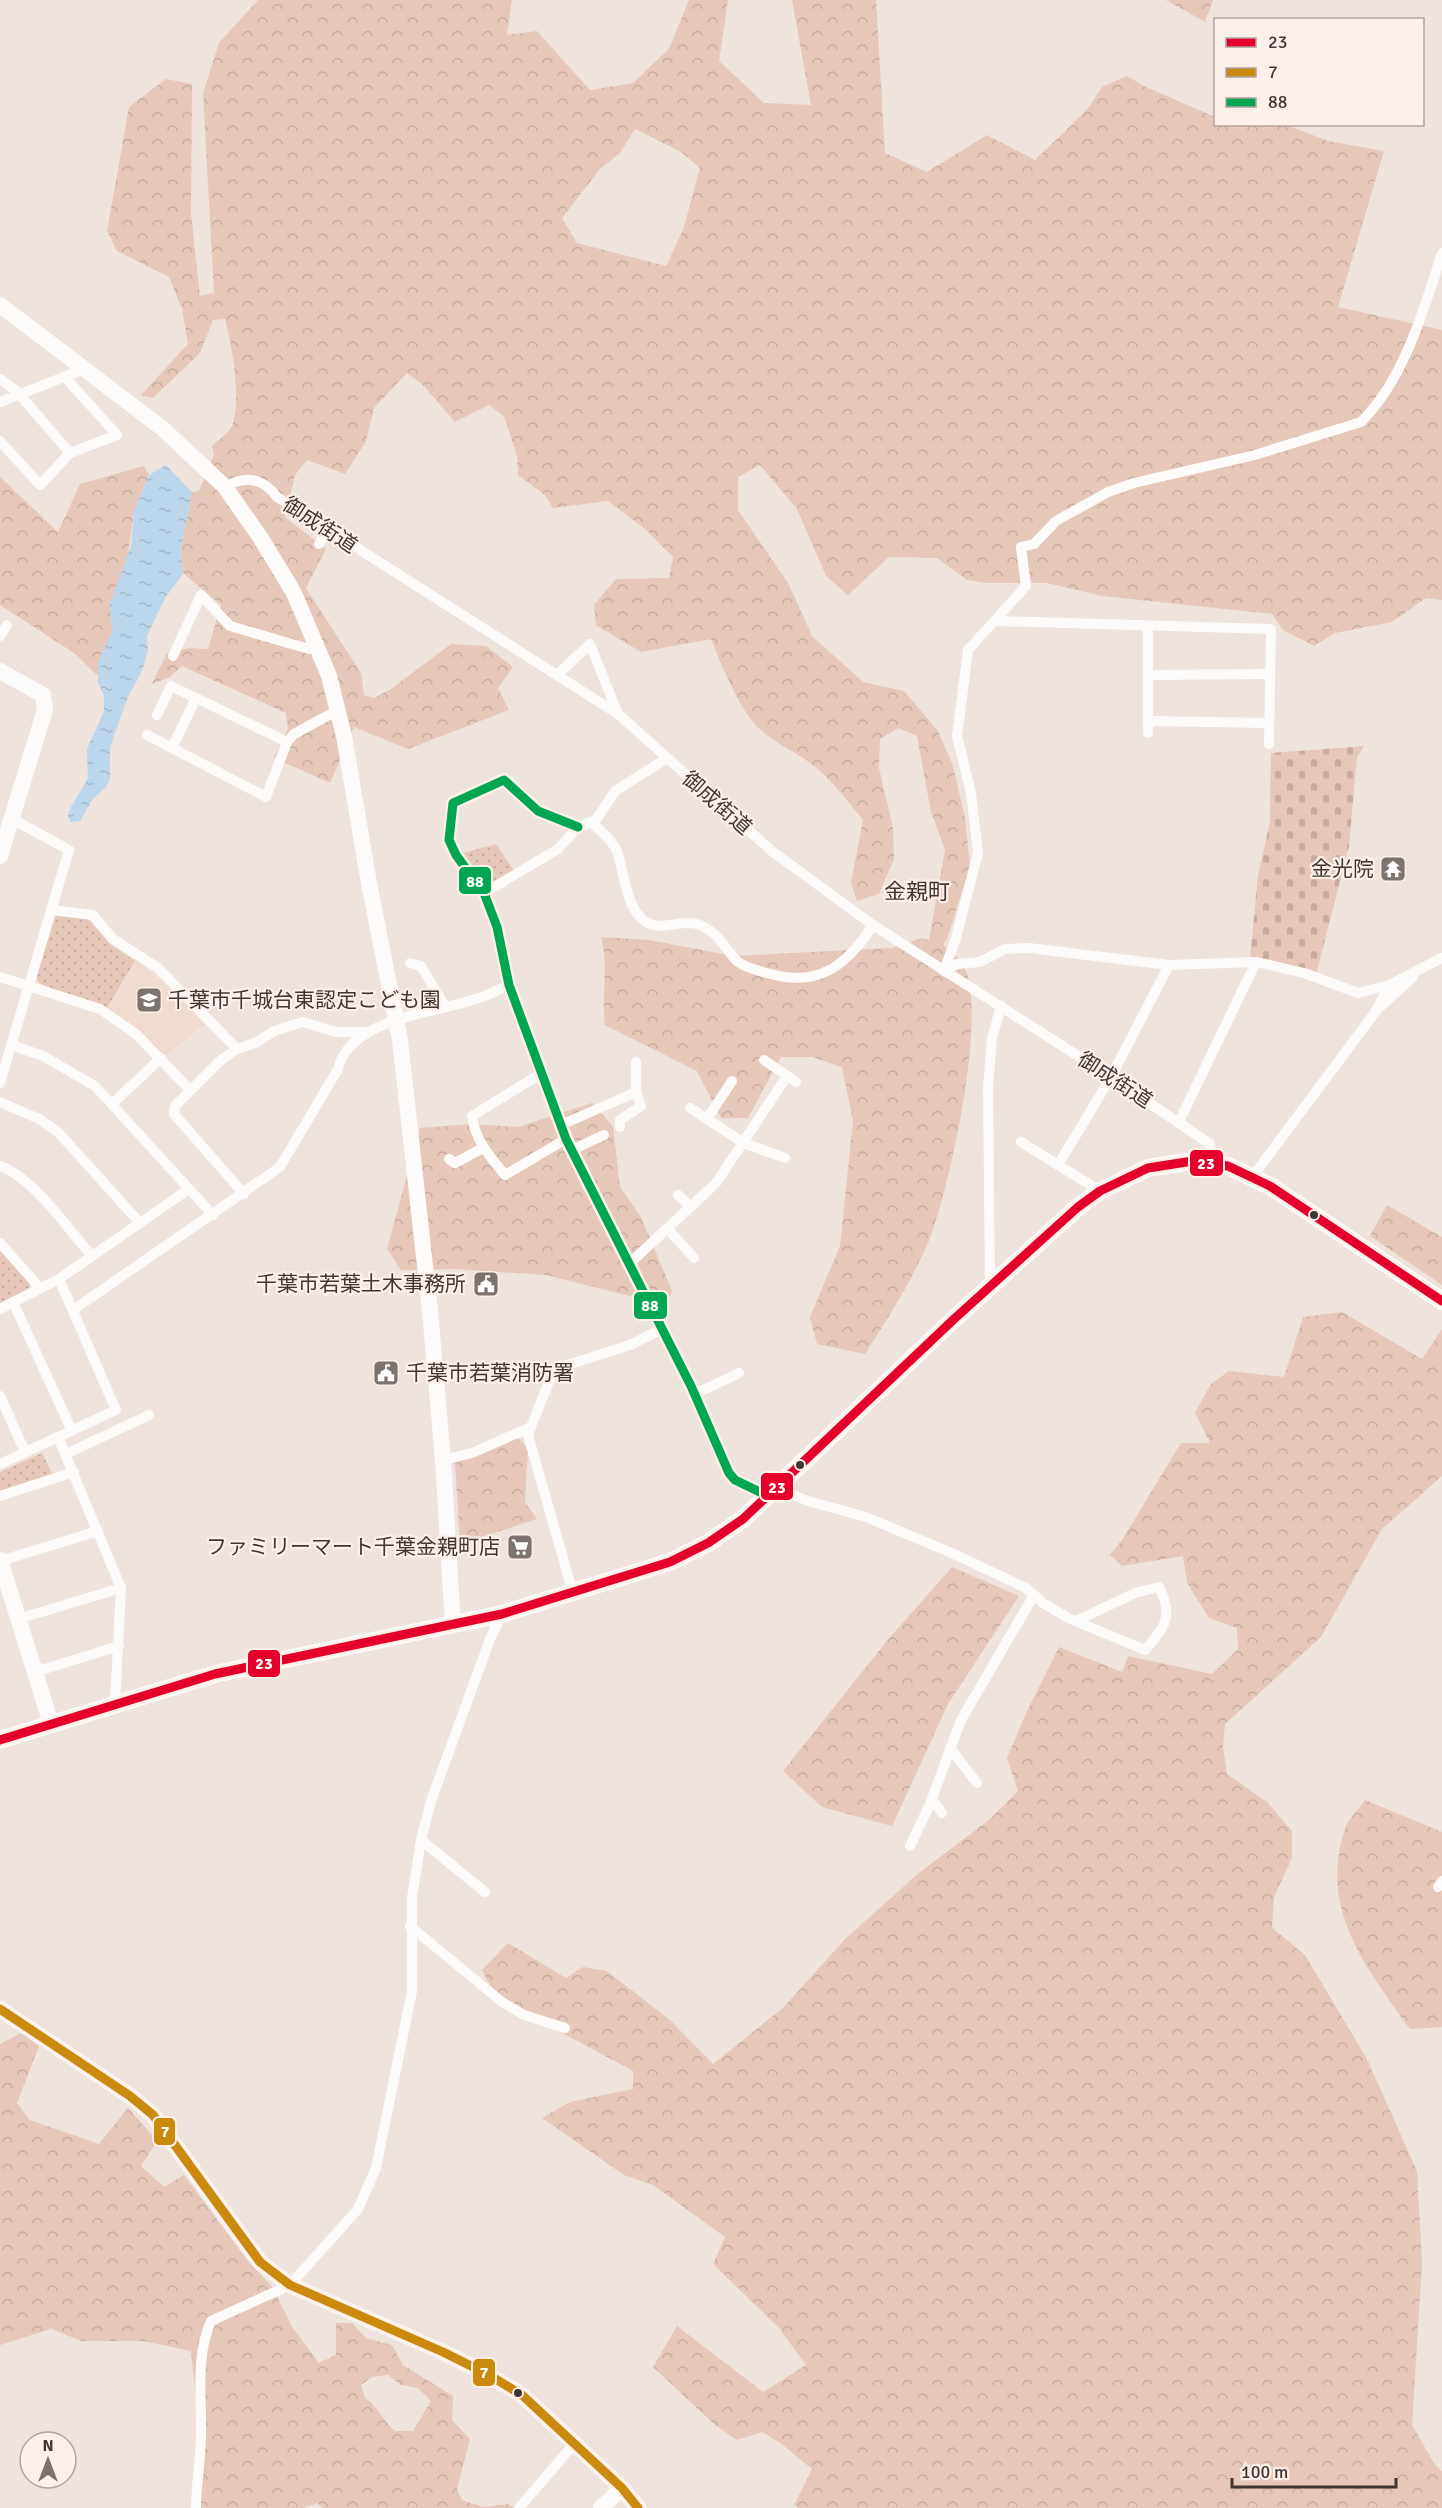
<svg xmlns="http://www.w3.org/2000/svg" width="1442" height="2508" font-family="Signika,'Noto Sans JP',sans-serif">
  <defs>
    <pattern id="forest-crowns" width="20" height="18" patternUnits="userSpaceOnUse" patternTransform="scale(1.5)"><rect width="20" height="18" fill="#e5c8b9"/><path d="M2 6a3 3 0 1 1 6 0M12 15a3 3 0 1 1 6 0" fill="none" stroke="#c6aca0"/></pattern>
    <pattern id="cemetery-stones" width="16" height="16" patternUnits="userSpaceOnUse" patternTransform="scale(1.5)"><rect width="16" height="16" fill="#e5c8b9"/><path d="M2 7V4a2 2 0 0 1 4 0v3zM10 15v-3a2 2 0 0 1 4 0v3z" fill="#c6aca0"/></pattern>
    <pattern id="park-dots" width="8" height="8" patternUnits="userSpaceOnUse" patternTransform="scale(1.5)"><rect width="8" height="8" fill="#e5c8b9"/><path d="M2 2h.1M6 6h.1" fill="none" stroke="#c6aca0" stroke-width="1.8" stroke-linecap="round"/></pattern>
    <pattern id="water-ripples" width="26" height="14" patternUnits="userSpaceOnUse" patternTransform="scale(1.5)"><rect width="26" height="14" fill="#bcd6eb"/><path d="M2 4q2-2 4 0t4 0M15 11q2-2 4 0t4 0" fill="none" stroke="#a3b8ca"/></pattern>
  </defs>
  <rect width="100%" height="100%" fill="#eee3dd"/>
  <path fill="#f0dbd0" d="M136,961L174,990L208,1022L165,1056L107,1011Z"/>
  <g fill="url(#forest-crowns)" fill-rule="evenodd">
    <path d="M258,0H512L507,35L537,31L590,90L633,83L669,49L689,0H728L719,61L764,103L811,105L792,0H876L885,153L927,172L987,135L1035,160L1087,110L1102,87L1127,76L1144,86L1215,117L1216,124L1289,126L1328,141L1384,151L1338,307L1442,330V600L1426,598L1392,622L1335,633L1314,646L1283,630L1272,614L1102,596L1047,583H988L967,580L937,558L889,557L848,595L826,576L797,509L760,465L738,477V510L788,583L812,636L863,682L904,691L938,731L953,766L965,818L970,867L947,939L943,944C949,950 957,956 962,963C991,1005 948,1196 928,1243C911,1282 888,1318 865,1354L817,1344L810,1317L840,1246L853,1121L842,1067L812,1057H781L748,1118H721L697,1071L605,1025C601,996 609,965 601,937L649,940L733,956L892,948L922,938L929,940L945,850L931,812L917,736L898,728L880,739L879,768L893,828L894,859L879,894L857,901L851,883L863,820C846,799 828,775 806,760C787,747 767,739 753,722C734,697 723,668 711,639L641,652L596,625L594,605L616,579L669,578L673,557L645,529L608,501L553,508L545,495L518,475L517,456L504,416L489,405L455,422L422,384L407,373L374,408L366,441L345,474L307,460L295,475L285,517L326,549L306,588L361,673L364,695L374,698L391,689L451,644L486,646L513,667L498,688L509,710L408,749L354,727L330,783L274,758L288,729L286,713L182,666L170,677L152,684L167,653L190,648L208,649L221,605L183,573L181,549L192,492L199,491L214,454L212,446C218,440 229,433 232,426C242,398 232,347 225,319L213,320L200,353L153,398L141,395L188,344L182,309L169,277L117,251L107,231L129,107L166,79L192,84L191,214L200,296L214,293L203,93L219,43ZM635,129L681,152L700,168L683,230L666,266L577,243L562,218L600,169L620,153Z"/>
    <path d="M1166,0H1213L1205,22Z"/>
    <path d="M144,466L149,475L134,511L127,561L110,603L112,632L97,675L74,653L0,605V477L58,532L80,484Z"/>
    <path d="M592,1103L613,1126L620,1187L641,1217L672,1291L665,1305L546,1275L455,1269L401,1270L387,1249L420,1128L471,1124L518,1127Z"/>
    <path d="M1387,1205L1442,1237V1285L1370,1236Z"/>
    <path d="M1342,1312L1422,1359L1442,1329V1476L1382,1529L1321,1637L1225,1724L1223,1747L1227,1774L1267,1802L1292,1831V1858L1274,1897L1272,1928L1305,1955L1367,2059L1417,2171L1422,2262L1412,2425L1435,2465L1442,2471V2508H799L794,2505L812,2469L783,2445L762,2432L737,2440L715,2425L653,2367L677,2326L763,2392L806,2365L778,2327L713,2264L725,2237L653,2185L624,2175L542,2118L570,2102L633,2089V2071L496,1997L482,1970L508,1943L566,1978L583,1967L607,1971L670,2020L713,2064L784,2007L845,1939L920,1872L989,1820L1018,1791L1007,1758L1027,1711L1059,1647L1122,1672L1128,1656L1212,1674L1238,1649L1237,1628L1209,1618L1187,1583L1183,1556L1122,1566L1110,1555L1122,1540L1181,1443H1210L1195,1413L1211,1384L1229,1371L1284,1377L1303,1317Z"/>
    <path d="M518,1438L528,1449L525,1502L537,1519L460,1544L455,1463Z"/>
    <path d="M952,1567L1019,1596L948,1704L892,1826L822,1807L783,1771L886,1642Z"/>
    <path d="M1365,1800L1442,1832V2027L1410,2029C1366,1967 1317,1908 1346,1826C1350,1817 1360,1808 1365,1800Z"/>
    <path d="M21,2033L39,2046L17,2103L30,2120L99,2144L128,2108L157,2141L141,2166L164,2187L184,2175L244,2256L273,2288L292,2327L319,2363L336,2355V2323H352L366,2338L392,2345L403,2365L453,2396L452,2420L470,2439L457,2489L462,2500L482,2507L508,2504L514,2508H323L317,2503L304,2508H198L203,2465L191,2351L143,2341H82L51,2329L0,2345V2044ZM388,2375L401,2385L418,2388L431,2401L413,2431H395C383,2421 378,2406 365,2398L361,2385L372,2377Z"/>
  </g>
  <path fill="url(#cemetery-stones)" d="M1364,746L1357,757L1349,846L1316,975L1250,959L1258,875L1270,822L1271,753Z"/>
  <g fill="url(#park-dots)">
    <path d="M496,844L515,872L483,890L459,854Z"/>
    <path d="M56,915L87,918L111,945L135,961L106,1010L39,983L36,977Z"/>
    <path d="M0,1250L30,1282L29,1288L0,1303Z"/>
    <path d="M42,1453L54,1477L0,1493V1472Z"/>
  </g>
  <path fill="url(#water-ripples)" d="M166,465L192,492L181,549L183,574L165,598L147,636L148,650L142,671L128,697L110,747V779L106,787L92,800L80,821L71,822L68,816L70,809L88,778L87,749L104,711V696L98,682V662L112,632L110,603L131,546L134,511L149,475Z"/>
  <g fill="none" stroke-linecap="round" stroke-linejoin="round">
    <g stroke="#fcfbfa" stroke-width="10">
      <path d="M0,379L21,394"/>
      <path d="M19,394L70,453"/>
      <path d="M0,402L87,368"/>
      <path d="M0,441L40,485L70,453L117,435L65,377"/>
      <path d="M225,487C246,475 263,478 277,497L618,714L773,852L873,925L1111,1077L1210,1144L1213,1162"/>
      <path d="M319,544L327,529"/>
      <path d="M995,621L1271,629L1269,744"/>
      <path d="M1148,626V733"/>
      <path d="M0,636L7,625"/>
      <path d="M173,656L201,595L230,626L309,649L318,645"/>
      <path d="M557,675L590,644L618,714"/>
      <path d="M1148,675L1270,674"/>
      <path d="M157,715L171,686L287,742"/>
      <path d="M1148,721L1269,723"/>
      <path d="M147,735L266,797L287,742L294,734L338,710"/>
      <path d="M172,748L196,698"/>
      <path d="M592,823C601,832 614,841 618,854C624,873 626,903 641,918C659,936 682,916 702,926C720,934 724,948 737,961C745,968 757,970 767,973C817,988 846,967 873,925"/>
      <path d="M578,827L538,811L504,780L453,803L449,840L456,855L484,893L497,927L509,985L566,1139L691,1386L729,1473L735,1480L768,1496"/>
      <path d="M484,893L558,849L578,827L596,820L615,791L666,759"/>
      <path d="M51,910L93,915L113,939L158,968L237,1049"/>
      <path d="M410,963L421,966L445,1006"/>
      <path d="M944,971L956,938L978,853L971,793L957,736L968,650L1026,586L1021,547L1034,544L1056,521L1108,492L1134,483L1255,455L1361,422C1404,380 1424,309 1442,253"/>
      <path d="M944,971L957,964L980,962L1005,949L1029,948L1169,965L1256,962L1304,973L1358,993L1389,985"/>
      <path d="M0,977L100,1009L136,1034L190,1090"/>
      <path d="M1380,1007L1413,977"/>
      <path d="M11,1045L43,1056L95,1086L213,1215"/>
      <path d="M764,1060L796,1082"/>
      <path d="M542,1073L472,1116C475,1140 490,1157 505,1175L566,1139"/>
      <path d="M0,1083L69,850L12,819"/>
      <path d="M0,1102L39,1119L58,1132L140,1223"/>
      <path d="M113,1103L161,1058"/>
      <path d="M690,1108L744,1143L785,1158"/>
      <path d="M707,1119L732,1081"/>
      <path d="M1179,1122L1256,962"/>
      <path d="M561,1125L636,1092"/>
      <path d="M620,1127V1120L641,1106L636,1092V1062"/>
      <path d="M1021,1142L1100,1191"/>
      <path d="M572,1150L604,1135"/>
      <path d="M449,1159L455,1163L483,1148"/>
      <path d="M1058,1165L1111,1077L1169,965"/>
      <path d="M0,1166C35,1179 67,1228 92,1256"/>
      <path d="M1253,1176L1376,1011L1389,985L1442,958"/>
      <path d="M244,1194L174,1114L175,1106L221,1060L237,1049L257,1042L274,1031L303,1022L336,1032H368"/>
      <path d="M678,1195L691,1207"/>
      <path d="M668,1229L694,1258"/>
      <path d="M0,1243L40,1288"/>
      <path d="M629,1264L716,1183L787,1076"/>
      <path d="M990,1287L988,1088L992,1038L1001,1006"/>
      <path d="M13,1302L72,1431"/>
      <path d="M0,1309L59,1279L189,1189"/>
      <path d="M73,1310L280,1167L338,1069C350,1017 438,1013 479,998C489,995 499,989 509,985"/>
      <path d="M695,1394L739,1373"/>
      <path d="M0,1396L25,1452"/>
      <path d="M531,1427L528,1435L573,1593"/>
      <path d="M58,1437L121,1588L115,1703"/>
      <path d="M66,1454L149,1415"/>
      <path d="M443,1460L472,1453L531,1427L552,1374L564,1366L630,1345L662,1329"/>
      <path d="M0,1464L116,1410L59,1279"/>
      <path d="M777,1488L808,1501L866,1517L954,1554L1026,1588L1043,1603L1068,1618L1145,1650C1165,1627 1174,1616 1159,1587L1135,1593L1076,1621"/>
      <path d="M0,1496L74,1472"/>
      <path d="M0,1561L98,1531"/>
      <path d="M18,1619L121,1588"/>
      <path d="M35,1672L119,1646"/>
      <path d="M950,1748L977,1783"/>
      <path d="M932,1799L942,1813"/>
      <path d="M421,1840L485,1892"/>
      <path d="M910,1846L930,1804L961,1720L1034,1595"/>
      <path d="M1438,1887L1442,1881"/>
      <path d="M410,1926L502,2002L524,2015L565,2028"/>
      <path d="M196,2508C196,2484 201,2459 201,2434C202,2395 195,2358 211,2321L290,2285L358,2209L376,2168L412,1991V1898L421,1840L431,1801L490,1639L502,1614"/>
      <path d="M519,2508L574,2444"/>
    </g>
    <g stroke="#fcfbfa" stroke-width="16">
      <path d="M0,305L162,428L225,487L260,537L294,593L329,676L344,736L369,883L400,1040L430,1311L443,1460L453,1625"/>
      <path d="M0,671L43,695L45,710L0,856"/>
      <path d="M0,1560L51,1724"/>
      <path d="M0,2009L130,2096L153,2115L260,2262L290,2285L443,2352L489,2375L522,2395L622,2488L638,2508"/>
      <path d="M601,2508L622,2488"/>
    </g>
    <path stroke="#fcfbfa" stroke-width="18" d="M0,1740L215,1674L502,1614L670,1562L708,1543L743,1519L953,1320L1078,1207L1100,1191L1148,1168L1193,1161L1228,1166L1270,1186L1442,1301"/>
    <defs>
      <path id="bus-1" d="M0,1740L215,1674L502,1614L670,1562L708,1543L743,1519L953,1320L1078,1207L1100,1191L1148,1168L1193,1161L1228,1166L1270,1186L1442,1301"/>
      <path id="bus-2" d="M0,2009L130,2096L153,2115L260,2262L290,2285L443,2352L489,2375L522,2395L622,2488L638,2508"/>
      <path id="bus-3" d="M578,827L538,811L504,780L453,803L449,840L456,855L484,893L497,927L509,985L566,1139L691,1386L729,1473L735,1480L768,1496"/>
    </defs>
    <use href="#bus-1" stroke="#fdefe9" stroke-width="14"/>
    <use href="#bus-2" stroke="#fdefe9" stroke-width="14"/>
    <use href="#bus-3" stroke="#fdefe9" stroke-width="14"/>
    <use href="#bus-1" stroke="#e4002b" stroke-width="9"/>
    <use href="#bus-2" stroke="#c98a0d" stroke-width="9"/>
    <use href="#bus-3" stroke="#00a651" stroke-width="9"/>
  </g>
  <defs>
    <symbol id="temple-square" viewBox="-11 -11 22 22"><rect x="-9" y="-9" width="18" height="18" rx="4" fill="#7d736e" stroke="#fdefe9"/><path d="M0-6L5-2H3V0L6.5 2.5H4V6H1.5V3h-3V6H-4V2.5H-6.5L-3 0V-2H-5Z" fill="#fff"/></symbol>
    <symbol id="school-square" viewBox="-11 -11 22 22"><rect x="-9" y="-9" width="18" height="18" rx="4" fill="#7d736e" stroke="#fdefe9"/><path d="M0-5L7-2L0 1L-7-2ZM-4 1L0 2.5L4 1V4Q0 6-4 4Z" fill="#fff"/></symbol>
    <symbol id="civic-square" viewBox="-11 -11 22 22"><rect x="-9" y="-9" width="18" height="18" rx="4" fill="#7d736e" stroke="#fdefe9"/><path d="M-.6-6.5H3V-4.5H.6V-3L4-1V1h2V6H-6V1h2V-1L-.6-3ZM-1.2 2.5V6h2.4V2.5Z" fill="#fff"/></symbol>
    <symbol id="supermarket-square" viewBox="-11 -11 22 22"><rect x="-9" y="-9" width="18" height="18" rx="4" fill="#7d736e" stroke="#fdefe9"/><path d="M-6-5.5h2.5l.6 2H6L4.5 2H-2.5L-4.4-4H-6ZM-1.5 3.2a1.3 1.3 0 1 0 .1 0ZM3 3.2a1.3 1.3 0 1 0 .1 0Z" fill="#fff"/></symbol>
  </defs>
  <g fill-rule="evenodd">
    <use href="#temple-square" x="1378" y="854" width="30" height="30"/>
    <use href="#school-square" x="134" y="985" width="30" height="30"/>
    <use href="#civic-square" x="471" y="1269" width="30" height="30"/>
    <use href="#civic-square" x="371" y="1358" width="30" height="30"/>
    <use href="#supermarket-square" x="505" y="1532" width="30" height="30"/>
  </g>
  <g fill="#403733" stroke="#fdefe9" stroke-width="2">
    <circle cx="1314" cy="1215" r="5"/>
    <circle cx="800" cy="1465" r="5"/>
    <circle cx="518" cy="2393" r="5"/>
  </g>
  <g text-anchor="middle" stroke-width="4.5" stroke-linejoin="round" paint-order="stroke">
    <g font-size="21" fill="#403733" stroke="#fdefe9">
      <text transform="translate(320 525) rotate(33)" y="7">御成街道</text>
      <text transform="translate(717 803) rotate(41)" y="7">御成街道</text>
      <text transform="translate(1115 1080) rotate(33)" y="7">御成街道</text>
    </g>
    <g font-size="21" fill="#403733" stroke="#fdefe9" text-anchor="end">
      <text x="1374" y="876">金光院</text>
      <text x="168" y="1007" text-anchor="start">千葉市千城台東認定こども園</text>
      <text x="466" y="1291">千葉市若葉土木事務所</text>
      <text x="406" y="1380" text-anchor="start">千葉市若葉消防署</text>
      <text x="500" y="1554">ファミリーマート千葉金親町店</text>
    </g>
    <g font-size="22" fill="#403733" stroke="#fdefe9">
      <text x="917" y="899">金親町</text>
    </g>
  </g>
  <g stroke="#fdefe9" stroke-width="2">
    <rect x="458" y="866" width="34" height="29" rx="6" fill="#00a651"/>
    <rect x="1189" y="1149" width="35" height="28" rx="6" fill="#e4002b"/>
    <rect x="633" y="1291" width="35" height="29" rx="6" fill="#00a651"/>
    <rect x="760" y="1472" width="34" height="29" rx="6" fill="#e4002b"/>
    <rect x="247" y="1649" width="34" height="29" rx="6" fill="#e4002b"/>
    <rect x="153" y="2117" width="23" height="29" rx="6" fill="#c98a0d"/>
    <rect x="472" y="2358" width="24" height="29" rx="6" fill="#c98a0d"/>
  </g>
  <g font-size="16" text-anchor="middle" font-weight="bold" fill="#fff">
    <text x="475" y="887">88</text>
    <text x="1206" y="1169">23</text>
    <text x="650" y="1311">88</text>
    <text x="777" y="1493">23</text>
    <text x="264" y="1669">23</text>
    <text x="165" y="2137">7</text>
    <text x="484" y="2378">7</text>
  </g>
  <rect x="1214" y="18" width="210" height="108" fill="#fdefe9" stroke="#b1a5a0" stroke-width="1.5"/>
  <rect x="1226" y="38" width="30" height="9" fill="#e4002b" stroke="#b1a5a0" stroke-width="1.5"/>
  <text x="1268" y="48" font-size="18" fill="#403733">23</text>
  <rect x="1226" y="68" width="30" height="9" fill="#c98a0d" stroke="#b1a5a0" stroke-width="1.5"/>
  <text x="1268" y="78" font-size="18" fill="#403733">7</text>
  <rect x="1226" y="98" width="30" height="9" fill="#00a651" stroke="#b1a5a0" stroke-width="1.5"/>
  <text x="1268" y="108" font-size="18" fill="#403733">88</text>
  <g transform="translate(48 2460)"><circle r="28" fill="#fdefe9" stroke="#b1a5a0" stroke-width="1.5"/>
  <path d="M0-4.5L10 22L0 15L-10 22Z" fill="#7d736e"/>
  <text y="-9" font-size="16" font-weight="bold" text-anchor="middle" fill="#403733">N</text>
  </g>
  <path d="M1232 2478v9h164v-9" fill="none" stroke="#403733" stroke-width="3"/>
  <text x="1241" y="2478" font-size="18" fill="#403733" stroke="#fdefe9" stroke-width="4.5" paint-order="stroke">100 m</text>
</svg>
